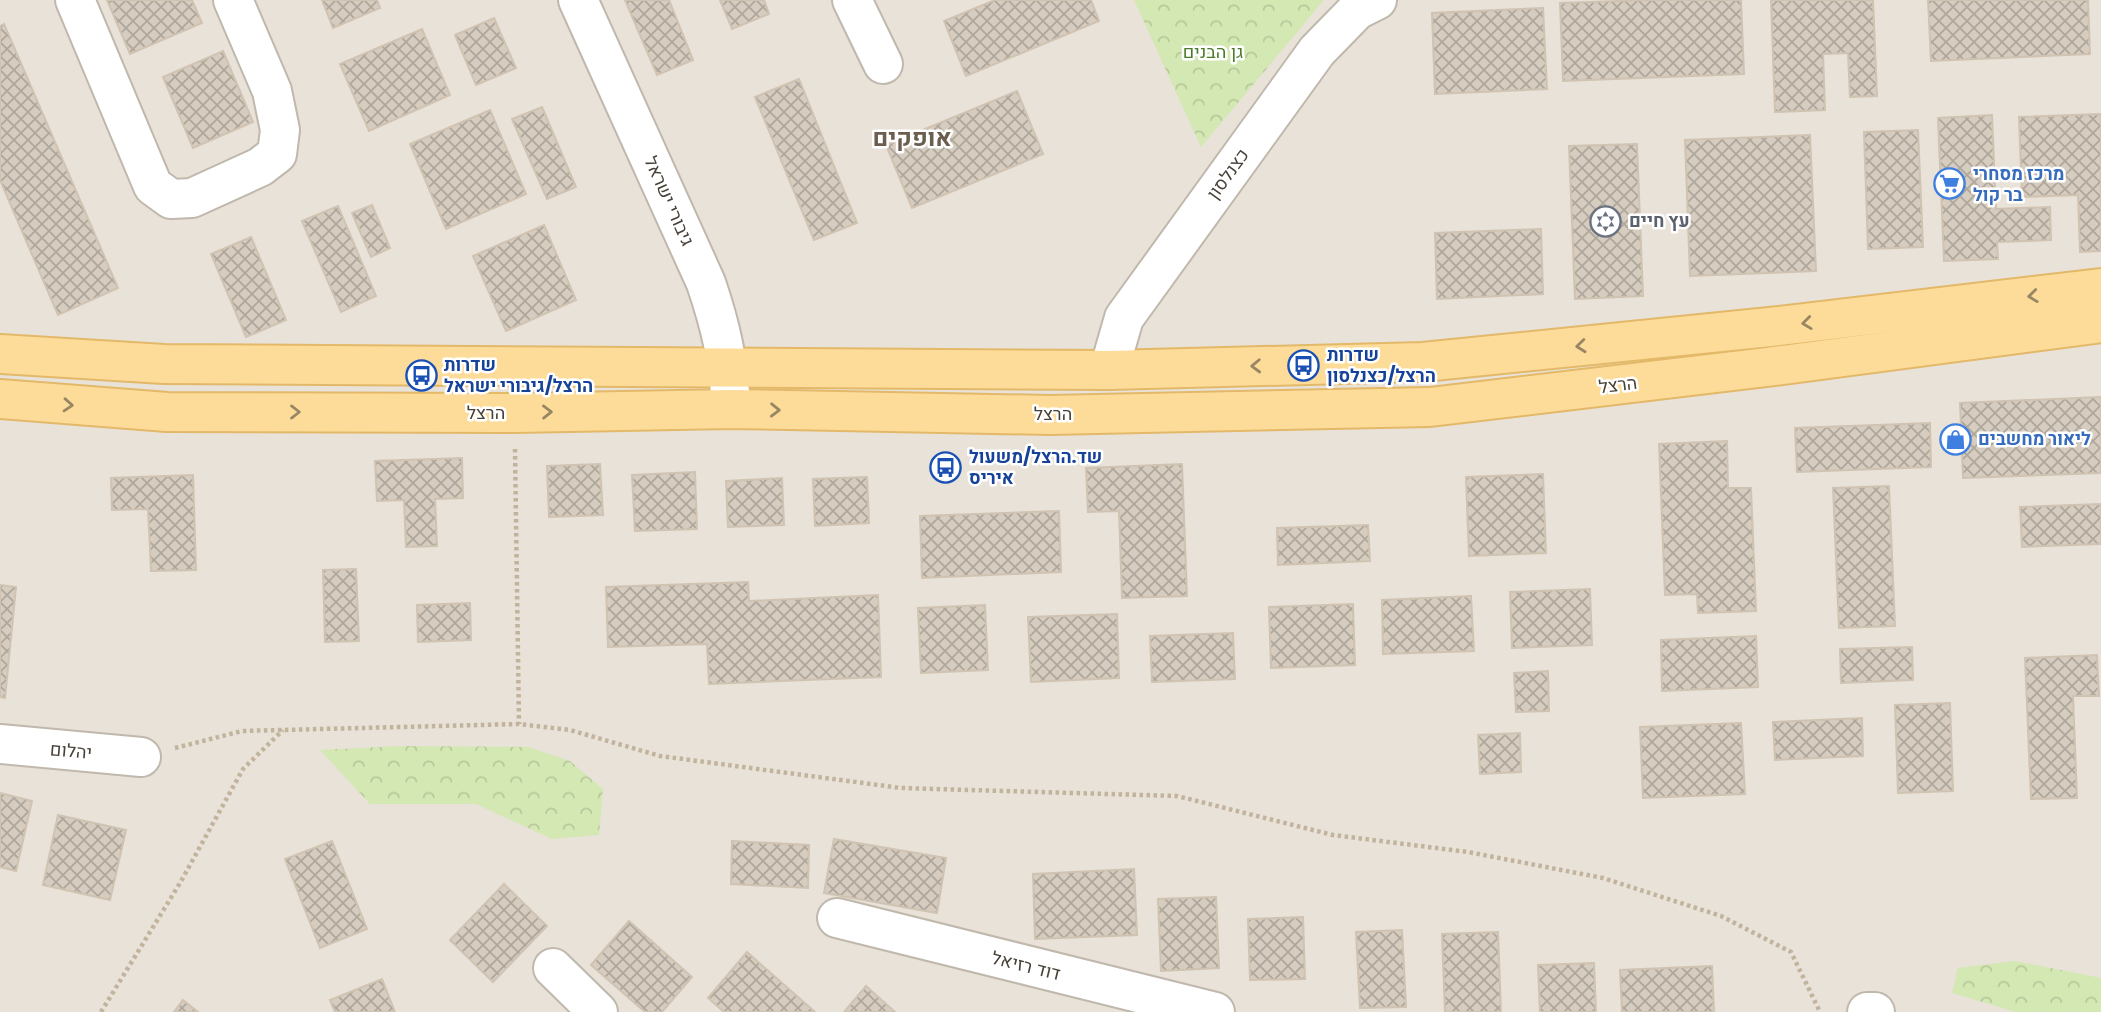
<svg xmlns="http://www.w3.org/2000/svg" width="2101" height="1012" font-family="Poppins,Heebo,sans-serif">
  <defs>
    <pattern id="forest-crowns" width="20" height="18" patternUnits="userSpaceOnUse" patternTransform="scale(1.75)"><rect width="20" height="18" fill="#d3e8b3"/><path d="M2 6a3 3 0 1 1 6 0M12 15a3 3 0 1 1 6 0" fill="none" stroke="#b7c89b"/></pattern>
    <pattern id="building-cross-hatch" width="8" height="8" patternUnits="userSpaceOnUse" patternTransform="scale(1.75)"><rect width="8" height="8" fill="#d6ccbf"/><path d="M0 0l8 8M0 8l8-8" fill="none" stroke="#b0a79c"/></pattern>
  </defs>
  <rect width="100%" height="100%" fill="#f4f1e9"/>
  <rect fill="#e8e2d8" x="0" y="0" width="2101" height="1012"/>
  <g fill="url(#forest-crowns)">
    <path d="M1134,0H1324L1201,147Z"/>
    <path d="M400,746L528,747L570,761L603,789L599,835L552,839L476,804H370L320,750Z"/>
    <path d="M2015,961L2101,978V1012H2016L1952,993L1958,968Z"/>
  </g>
  <g fill="url(#building-cross-hatch)" stroke="#d1c3b2" stroke-width="2">
    <path d="M107,0H192L202,23L130,54Z"/>
    <path d="M322,0H377L380,8L333,28Z"/>
    <path d="M625,0H669L693,60L657,75Z"/>
    <path d="M720,0H764L769,14L732,29Z"/>
    <path d="M995,0H1091L1099,21L966,76L944,21Z"/>
    <path d="M1648,0H1741L1744,74L1563,81L1560,3Z"/>
    <path d="M1771,0H1873L1877,96L1850,97L1848,53L1823,54L1825,110L1775,112Z"/>
    <path d="M1928,0H2088L2090,54L1931,61Z"/>
    <path d="M1543,8L1547,89L1435,94L1432,13Z"/>
    <path d="M494,18L516,68L476,85L455,35Z"/>
    <path d="M4,24L118,288L58,315L0,180V26Z"/>
    <path d="M422,29L450,95L369,131L340,64Z"/>
    <path d="M223,51L253,122L193,148L163,77Z"/>
    <path d="M799,79L857,223L814,240L755,97Z"/>
    <path d="M1017,91L1043,154L912,208L886,145Z"/>
    <path d="M542,107L576,187L547,199L512,119Z"/>
    <path d="M490,110L526,194L446,229L410,144Z"/>
    <path d="M2101,114V251L2080,252L2078,195L2022,197L2019,117Z"/>
    <path d="M1992,115L1996,209L2050,207L2051,240L1997,242L1998,259L1944,261L1938,118Z"/>
    <path d="M1918,130L1923,247L1868,249L1864,132Z"/>
    <path d="M1810,135L1816,271L1690,276L1685,140Z"/>
    <path d="M1637,144L1643,296L1575,299L1569,146Z"/>
    <path d="M372,205L390,248L371,257L352,213Z"/>
    <path d="M338,206L376,296L341,312L302,221Z"/>
    <path d="M544,225L576,300L506,331L473,256Z"/>
    <path d="M1541,229L1543,294L1437,299L1435,233Z"/>
    <path d="M251,237L286,320L246,337L211,254Z"/>
    <path d="M2101,397V473L1963,478L1960,403Z"/>
    <path d="M1930,423L1931,467L1797,472L1795,428Z"/>
    <path d="M1727,441L1728,488H1751L1756,611L1698,613L1697,594L1665,595L1659,444Z"/>
    <path d="M462,458L463,498L435,499L437,546L406,547L404,500L377,501L375,461Z"/>
    <path d="M600,464L603,515L549,517L547,466Z"/>
    <path d="M1182,464L1187,596L1122,598L1119,511L1088,512L1086,468Z"/>
    <path d="M695,472L697,529L635,531L632,475Z"/>
    <path d="M1543,474L1546,553L1469,556L1466,477Z"/>
    <path d="M193,475L196,570L151,571L148,509L112,510L111,478Z"/>
    <path d="M867,477L869,523L815,526L813,479Z"/>
    <path d="M782,478L784,525L728,527L726,481Z"/>
    <path d="M1889,486L1895,626L1839,628L1833,488Z"/>
    <path d="M2101,504V544L2022,547L2020,507Z"/>
    <path d="M1059,511L1061,572L922,578L920,516Z"/>
    <path d="M1368,525L1370,561L1278,565L1277,528Z"/>
    <path d="M356,569L359,641L325,642L323,570Z"/>
    <path d="M748,582L749,601L878,595L881,677L709,684L707,644L608,647L606,587Z"/>
    <path d="M0,585L16,587L5,698L0,697Z"/>
    <path d="M1590,589L1592,645L1512,648L1510,592Z"/>
    <path d="M1471,596L1474,651L1383,654L1382,600Z"/>
    <path d="M470,603L471,640L418,642L417,605Z"/>
    <path d="M1353,604L1355,665L1271,668L1269,607Z"/>
    <path d="M985,605L988,670L921,673L918,608Z"/>
    <path d="M1117,614L1119,678L1031,682L1028,617Z"/>
    <path d="M1233,633L1235,679L1152,682L1150,636Z"/>
    <path d="M1756,636L1758,687L1662,691L1661,640Z"/>
    <path d="M1912,647L1913,680L1841,683L1840,649Z"/>
    <path d="M2097,655L2099,696H2073L2077,798L2031,799L2025,658Z"/>
    <path d="M1548,671L1549,711L1516,712L1514,673Z"/>
    <path d="M1950,703L1953,791L1898,793L1895,705Z"/>
    <path d="M1862,718L1863,756L1775,760L1773,722Z"/>
    <path d="M1741,723L1745,794L1643,798L1640,727Z"/>
    <path d="M1520,733L1521,772L1480,774L1478,735Z"/>
    <path d="M0,793L32,801L16,871L0,867Z"/>
    <path d="M58,815L126,830L110,900L43,885Z"/>
    <path d="M834,839L946,858L937,913L824,893Z"/>
    <path d="M332,841L367,929L320,948L285,859Z"/>
    <path d="M732,841L809,845L808,888L731,884Z"/>
    <path d="M1134,869L1137,935L1035,939L1033,874Z"/>
    <path d="M504,884L547,926L493,982L450,940Z"/>
    <path d="M1216,897L1219,968L1161,971L1158,899Z"/>
    <path d="M1303,917L1305,979L1250,980L1248,919Z"/>
    <path d="M629,921L692,977L662,1012H645L591,965Z"/>
    <path d="M1402,930L1406,1007L1360,1008L1356,932Z"/>
    <path d="M1498,932L1501,1012H1445L1442,934Z"/>
    <path d="M747,952L815,1012H724L708,998Z"/>
    <path d="M1594,963L1596,1012H1540L1538,965Z"/>
    <path d="M1712,966L1714,1012H1622L1620,970Z"/>
    <path d="M382,979L395,1012H335L330,1000Z"/>
    <path d="M866,986L895,1012H844Z"/>
    <path d="M183,1000L198,1012H174Z"/>
  </g>
  <g fill="none" stroke-linecap="round" stroke-linejoin="round">
    <defs>
      <g id="minor">
        <path d="M75,0L153,186L171,199L192,198L260,167L277,154L280,130L272,91L233,0"/>
        <path d="M578,0L706,283C721,327 729,363 731,409"/>
        <path d="M852,0L883,64"/>
        <path d="M1109,370L1124,318L1317,51L1357,10L1377,0"/>
        <path d="M0,744L141,757"/>
        <path d="M837,918L1215,1012"/>
        <path d="M553,968L598,1012"/>
        <path d="M1867,1012H1875"/>
      </g>
      <g id="major">
        <path d="M0,354L164,364L1109,370L1423,362L1770,327L2101,288"/>
        <path d="M0,399L167,412L515,413L731,409L1050,415L1430,407L1767,367L2101,323"/>
      </g>
    </defs>
    <use href="#minor" stroke="#c0b8ac" stroke-width="42"/>
    <use href="#major" stroke="#e3b969" stroke-width="42"/>
    <g stroke="#c2b39d" stroke-width="4.5" stroke-dasharray="3.5 3.5" stroke-linecap="butt">
      <path d="M515,449L519,724"/>
      <path d="M175,748L242,731L519,724L570,730L660,756L901,788L1177,796L1333,835L1468,852L1603,878L1721,916L1791,952L1820,1012"/>
      <path d="M101,1012L180,883L243,769L283,730"/>
    </g>
    <use href="#minor" stroke="#fff" stroke-width="38"/>
    <use href="#major" stroke="#fddc9a" stroke-width="38"/>
  </g>
  <defs><path id="oneway-chevron" d="M-2-3.5L2.5 0L-2 3.5" fill="none" stroke-width="1.6" stroke-linecap="round" stroke-linejoin="round" transform="scale(1.75)"/></defs>
  <g stroke="#998764">
    <use href="#oneway-chevron" transform="translate(2033 296) rotate(173)"/>
    <use href="#oneway-chevron" transform="translate(1807 323) rotate(173)"/>
    <use href="#oneway-chevron" transform="translate(1581 346) rotate(174)"/>
    <use href="#oneway-chevron" transform="translate(1256 366) rotate(178)"/>
    <use href="#oneway-chevron" transform="translate(68 405) rotate(4)"/>
    <use href="#oneway-chevron" transform="translate(775 410) rotate(1)"/>
    <use href="#oneway-chevron" transform="translate(295 412)"/>
    <use href="#oneway-chevron" transform="translate(547 412) rotate(-1)"/>
  </g>
  <defs>
    <symbol id="supermarket-ring" viewBox="-11 -11 22 22"><circle r="9.5" fill="#fff" stroke="#3f7fe0" stroke-width="1.5"/><path d="M-6-5.5h2.5l.6 2H6L4.5 2H-2.5L-4.4-4H-6ZM-1.5 3.2a1.3 1.3 0 1 0 .1 0ZM3 3.2a1.3 1.3 0 1 0 .1 0Z" fill="#3f7fe0"/></symbol>
    <symbol id="synagogue-ring" viewBox="-11 -11 22 22"><circle r="9.5" fill="#fff" stroke="#6b7280" stroke-width="1.5"/><path d="M0-6.5L5.6 3.2H-5.6ZM0 6.5L5.6-3.2H-5.6Z" fill="#6b7280"/></symbol>
    <symbol id="bus-ring" viewBox="-11 -11 22 22"><circle r="9.5" fill="#fff" stroke="#1a4fb4" stroke-width="1.5"/><path d="M-5-6H5V4H4V6H2V4H-2V6H-4V4H-5ZM-3.5-4V0h7V-4ZM-3.5 1.2v1.5H-2V1.2ZM2 1.2v1.5H3.5V1.2Z" fill="#1a4fb4"/></symbol>
    <symbol id="shop-ring" viewBox="-11 -11 22 22"><circle r="9.5" fill="#fff" stroke="#3f7fe0" stroke-width="1.5"/><path d="M-5-2.5h2.3a2.7 3.5 0 0 1 5.4 0H5L5.5 6h-11ZM-1.5-2.5h3a1.5 2.3 0 0 0-3 0Z" fill="#3f7fe0"/></symbol>
  </defs>
  <g fill-rule="evenodd">
    <use href="#supermarket-ring" x="1932" y="166" width="35" height="35"/>
    <use href="#synagogue-ring" x="1588" y="204" width="35" height="35"/>
    <use href="#bus-ring" x="1286" y="348" width="35" height="35"/>
    <use href="#bus-ring" x="404" y="358" width="35" height="35"/>
    <use href="#shop-ring" x="1938" y="422" width="35" height="35"/>
    <use href="#bus-ring" x="928" y="450" width="35" height="35"/>
  </g>
  <g text-anchor="middle" stroke-width="5" stroke-linejoin="round" paint-order="stroke">
    <g font-size="18" fill="#4d7a2b" stroke="#fff">
      <text x="1213" y="58">גן הבנים</text>
    </g>
    <g font-size="18" fill="#484138" stroke="#fff">
      <text transform="translate(1228 174) rotate(-54)" y="6">כצנלסון</text>
      <text transform="translate(669 201) rotate(66)" y="6">גיבורי ישראל</text>
      <text transform="translate(1618 385) rotate(-7)" y="6">הרצל</text>
      <text x="486" y="419">הרצל</text>
      <text x="1053" y="420">הרצל</text>
      <text transform="translate(71 751) rotate(5)" y="6">יהלום</text>
      <text transform="translate(1026 966) rotate(14)" y="6">דוד רזיאל</text>
    </g>
    <g font-size="18" font-weight="bold" fill="#366cbe" stroke="#fff" text-anchor="start">
      <text x="1973" y="180">מרכז מסחרי<tspan x="1973" dy="21">בר קול</tspan></text>
      <text x="1978" y="445">ליאור מחשבים</text>
    </g>
    <g font-size="18" font-weight="bold" fill="#5b616d" stroke="#fff" text-anchor="start">
      <text x="1629" y="227">עץ חיים</text>
    </g>
    <g font-size="18" font-weight="bold" fill="#164399" stroke="#fff" text-anchor="start">
      <text x="1327" y="361">שדרות<tspan x="1327" dy="21">הרצל/כצנלסון</tspan></text>
      <text x="444" y="371">שדרות<tspan x="444" dy="21">הרצל/גיבורי ישראל</tspan></text>
      <text x="969" y="463">שד.הרצל/משעול<tspan x="969" dy="21">איריס</tspan></text>
    </g>
    <g font-size="24" font-weight="bold" fill="#6b5e4f" stroke="#fff">
      <text x="912" y="146">אופקים</text>
    </g>
  </g>
</svg>
